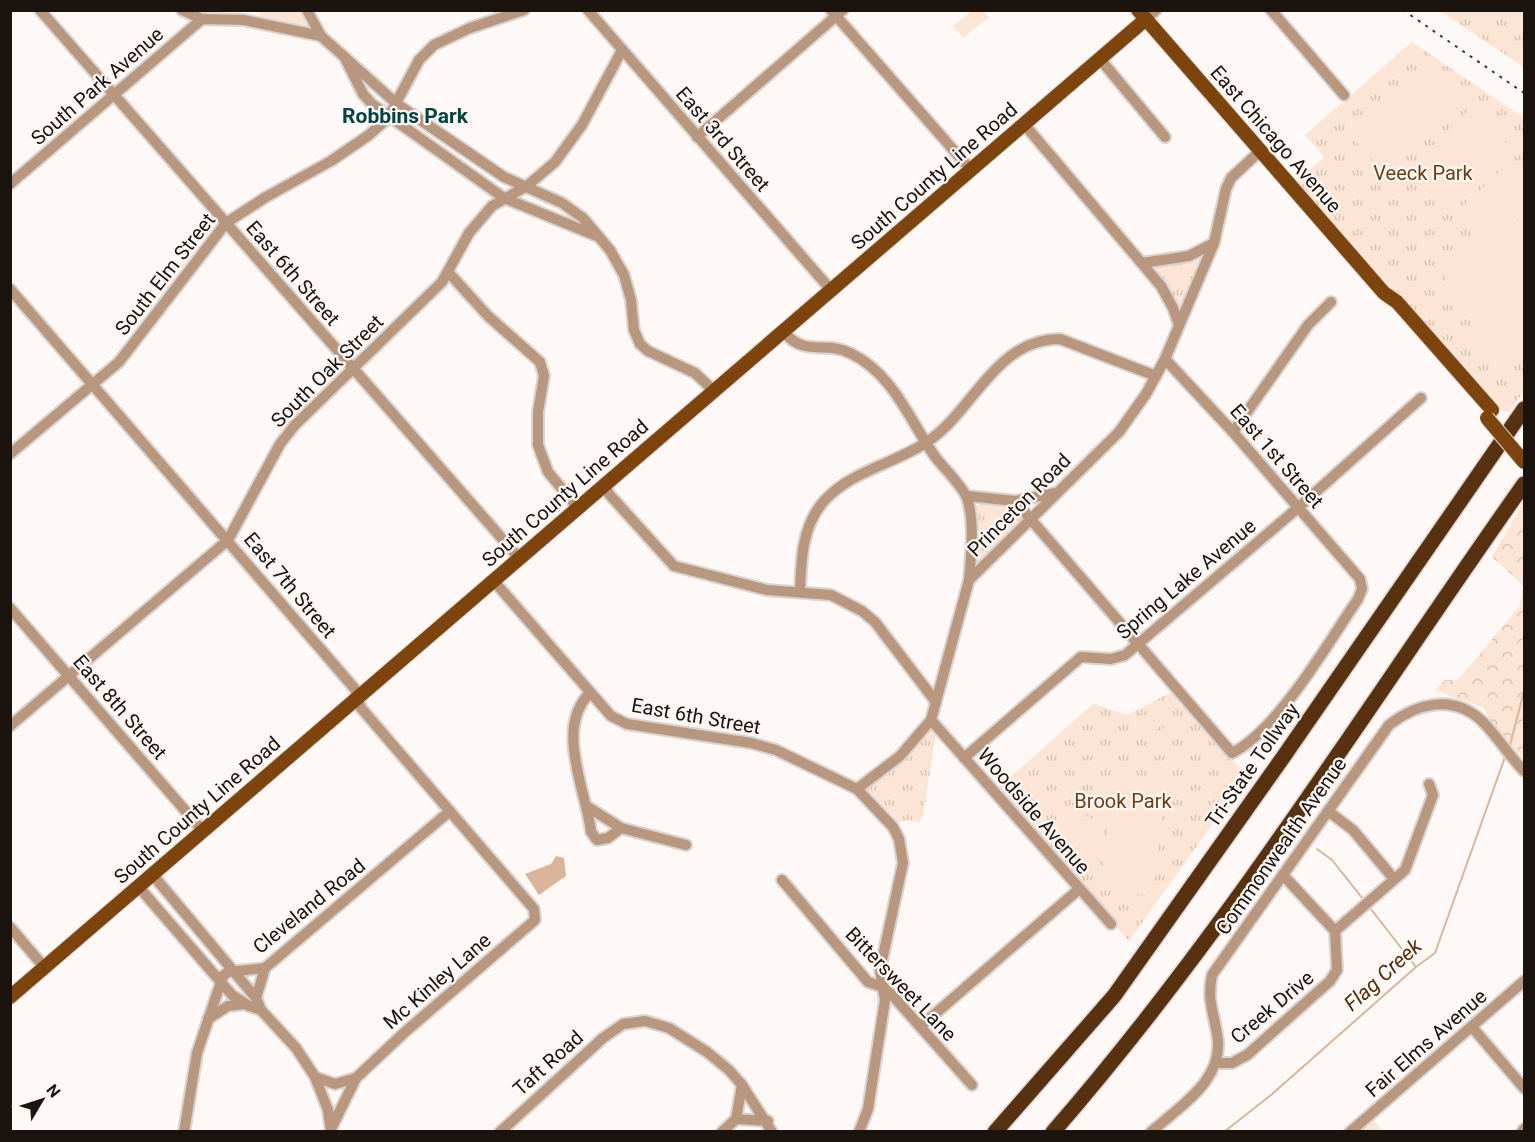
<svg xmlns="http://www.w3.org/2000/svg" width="1535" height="1142" font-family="Roboto,sans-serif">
  <defs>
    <pattern id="grass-tufts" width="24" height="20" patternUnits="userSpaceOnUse" patternTransform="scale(1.5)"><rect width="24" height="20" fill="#fce5d4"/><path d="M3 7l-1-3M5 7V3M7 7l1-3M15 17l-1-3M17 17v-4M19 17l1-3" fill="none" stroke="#d7c4b5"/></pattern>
    <pattern id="forest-crowns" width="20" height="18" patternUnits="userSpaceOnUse" patternTransform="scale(1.5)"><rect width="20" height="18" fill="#fce5d4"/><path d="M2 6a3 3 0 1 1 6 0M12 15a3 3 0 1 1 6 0" fill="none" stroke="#d7c4b5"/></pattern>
  </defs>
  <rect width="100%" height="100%" fill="#fef9f6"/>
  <g fill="url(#grass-tufts)">
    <path d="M261,11H302L309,28L258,18Z"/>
    <path d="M1440,11H1524V67Z"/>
    <path d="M1412,42L1524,118V391L1509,412L1500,410L1296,182L1324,157L1305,135Z"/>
    <path d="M1200,257L1204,258L1182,310H1179L1169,290L1151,267Z"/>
    <path d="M982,503L1011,505L1023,517L976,568L974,507Z"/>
    <path d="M1174,691L1247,776L1129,941L996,790L1093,704L1127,715Z"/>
    <path d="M931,728L936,733L923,816L919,823L909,820L894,823L868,795L867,787L911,747L914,749L921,741L918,738Z"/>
    <path d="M1371,1118L1383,1131L1356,1132Z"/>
  </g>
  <path fill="url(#forest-crowns)" d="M1524,501V755L1522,757L1489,719L1484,708L1435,690L1445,680H1458L1519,607L1524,586L1492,557Z"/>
  <g fill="#fce5d4">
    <path d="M972,11H984L989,17L963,38L953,26Z"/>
    <path d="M1426,68L1461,105L1387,175L1353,138Z"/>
    <path d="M1472,107L1512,149L1447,212L1407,170Z"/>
    <path d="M1505,167L1524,188V192L1480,233L1459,210Z"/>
    <path d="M1521,212L1524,215V343L1513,355L1509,352L1497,364L1489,356L1486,359L1470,348V342L1467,338L1478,328L1485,335L1491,331L1446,282L1448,270Z"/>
    <path d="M1167,706L1174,714L1156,730L1148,722Z"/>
    <path d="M1176,717L1184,725L1165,741L1158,733Z"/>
    <path d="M1213,751L1222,761L1195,784L1186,774Z"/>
    <path d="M1113,776L1166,782L1153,896L1101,890Z"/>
    <path d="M1087,816C1113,830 1111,857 1083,867L1055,838L1079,817Z"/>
  </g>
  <path fill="#dbb599" d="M556,856L564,858L566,876L539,895L525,874L551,864Z"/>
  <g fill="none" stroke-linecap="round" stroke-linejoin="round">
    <g stroke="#dbb599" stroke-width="2">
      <path d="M1509,749L1524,691"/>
      <path d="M1317,849L1332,860L1363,899"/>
      <path d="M1370,908L1416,967"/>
      <path d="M1224,1132L1271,1095L1416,967L1435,953L1505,757"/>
    </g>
    <defs>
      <g id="minor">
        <path d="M40,10L519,558"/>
        <path d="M182,10L202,19"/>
        <path d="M307,10L321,36L397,104L504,177L562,203L583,218L610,250L624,275L631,300L634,330L640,344L648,351L695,373L714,391"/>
        <path d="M588,10L831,290"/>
        <path d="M831,10L971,170"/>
        <path d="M1271,10L1344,95"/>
        <path d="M1146,19L1156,10"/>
        <path d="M1100,59L1165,137"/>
        <path d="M346,60L363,94L372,104L504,198L597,236"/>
        <path d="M1024,124L1161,286L1173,308L1179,325"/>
        <path d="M697,137L843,10"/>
        <path d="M10,184L202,19L244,20L321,36"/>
        <path d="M1142,263L1189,256L1214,243L1226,189L1231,178L1260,151"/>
        <path d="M449,273L488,316L540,362L544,376L538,412V445L548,472L578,508"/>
        <path d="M10,289L355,689L361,708L534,909L535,920L405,1032L356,1078L335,1084L315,1077"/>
        <path d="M783,331C805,358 823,340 850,353C894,374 909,420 936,458C944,468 963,487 967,498C975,522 971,555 969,580"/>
        <path d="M1233,432L1308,325L1331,302"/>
        <path d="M10,454L119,362L226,223L266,197L331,161L369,135L388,118L419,60L434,45L470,28L524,10"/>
        <path d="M605,484L609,494L674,566L767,590L831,595L862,611L875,622L936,702"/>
        <path d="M967,496L1015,501L1055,493"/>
        <path d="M1015,501L1232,753C1278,730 1328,643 1358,599L1362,589L1360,579L1233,432L1165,359"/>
        <path d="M493,580L611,716L627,724L751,743L776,750L857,789L893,827L899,839L903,863L880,970L885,1000L868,1109L859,1132"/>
        <path d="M800,592C801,560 802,526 824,501C851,471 894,464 927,442C974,411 995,339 1060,339L1156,376"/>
        <path d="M10,608L202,830"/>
        <path d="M589,694C555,729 586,790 591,832L597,840L608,838L621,828"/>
        <path d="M931,720L1111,924"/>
        <path d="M10,726L228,540L280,444L295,425L442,282L469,233L492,206L527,186L555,162L582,125L622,50"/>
        <path d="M964,758L1081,657L1111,659L1125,655L1299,507L1421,398"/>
        <path d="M857,789L900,756L931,720L969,580L1119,432L1146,394L1165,359L1214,243"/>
        <path d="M588,807L621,828L686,845"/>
        <path d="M1328,811L1353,830L1394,879"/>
        <path d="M152,874L256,998L261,1010L296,1048L315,1077L328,1110L331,1132"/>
        <path d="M1283,875L1335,931"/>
        <path d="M782,880L868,982L883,987L893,996L972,1085"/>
        <path d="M138,886L232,995L249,1006L261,1010"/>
        <path d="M10,927L45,968"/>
        <path d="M256,998L265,968"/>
        <path d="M208,1019L228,1006L245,1004"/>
        <path d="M921,1026L1078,890"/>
        <path d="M1472,1027L1524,1088"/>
        <path d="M1216,1063H1232L1247,1055L1330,981L1337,970L1335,931L1405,870L1433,795L1429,784"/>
        <path d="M736,1119L768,1121"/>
        <path d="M331,1129L356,1078"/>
        <path d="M184,1132L197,1053L223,976L228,972L265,968L450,811"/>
        <path d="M500,1132L603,1038L623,1024L645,1021L669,1028L707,1052L729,1070L742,1085L772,1132"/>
        <path d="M722,1132L736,1119L742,1085"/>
        <path d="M1151,1132C1180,1106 1226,1079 1217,1034C1213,1010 1207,1000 1212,975L1389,725C1417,703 1453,694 1482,721C1498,737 1509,756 1524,771"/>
        <path d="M1350,1132L1524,981"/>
        <path d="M1522,1132L1524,1129"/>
      </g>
      <g id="major">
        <path d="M1138,10L1384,293L1397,302L1492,410"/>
        <path d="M10,997L1146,19"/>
      </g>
      <g id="highway">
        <path d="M995,1132L1114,996L1284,756L1524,409"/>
        <path d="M1053,1132C1229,930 1370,702 1524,484"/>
      </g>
    </defs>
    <use href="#minor" stroke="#dad4d1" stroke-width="14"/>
    <use href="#major" stroke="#dad4d1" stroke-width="16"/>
    <use href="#highway" stroke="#dad4d1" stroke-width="18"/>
    <use href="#minor" stroke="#b9977f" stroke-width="10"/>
    <use href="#major" stroke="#7d450d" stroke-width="14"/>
    <use href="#highway" stroke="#573110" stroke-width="15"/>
    <path stroke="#3e3732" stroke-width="2" stroke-dasharray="3 6" stroke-linecap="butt" d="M1403,10L1524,93"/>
    <defs>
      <path id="major-bridge" d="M1487,418L1524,462"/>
    </defs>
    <use href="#major-bridge" stroke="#dad4d1" stroke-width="16" stroke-linecap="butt"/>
    <use href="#major-bridge" stroke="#7d450d" stroke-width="14"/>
  </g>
  <g text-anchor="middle" stroke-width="4.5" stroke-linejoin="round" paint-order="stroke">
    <g font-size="20" fill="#1b130e" stroke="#fef9f6">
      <text transform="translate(97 86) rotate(-41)" y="7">South Park Avenue</text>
      <text transform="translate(723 139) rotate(49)" y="7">East 3rd Street</text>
      <text transform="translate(1276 139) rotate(49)" y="7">East Chicago Avenue</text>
      <text transform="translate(934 176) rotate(-41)" y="7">South County Line Road</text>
      <text transform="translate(293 273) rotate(49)" y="7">East 6th Street</text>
      <text transform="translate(165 274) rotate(-52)" y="7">South Elm Street</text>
      <text transform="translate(327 371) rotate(-45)" y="7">South Oak Street</text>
      <text transform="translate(1277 456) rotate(49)" y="7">East 1st Street</text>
      <text transform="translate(565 493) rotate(-41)" y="7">South County Line Road</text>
      <text transform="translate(1019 505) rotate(-45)" y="7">Princeton Road</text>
      <text transform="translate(1186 579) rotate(-40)" y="7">Spring Lake Avenue</text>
      <text transform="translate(290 585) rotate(50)" y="7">East 7th Street</text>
      <text transform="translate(120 707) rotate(49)" y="7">East 8th Street</text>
      <text transform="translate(696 716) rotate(10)" y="7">East 6th Street</text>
      <text transform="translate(1252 765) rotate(-55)" y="7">Tri-State Tollway</text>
      <text transform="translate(197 810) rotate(-41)" y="7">South County Line Road</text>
      <text transform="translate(1034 811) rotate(49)" y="7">Woodside Avenue</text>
      <text transform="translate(1281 846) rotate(-55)" y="7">Commonwealth Avenue</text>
      <text transform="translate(309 906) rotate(-39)" y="7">Cleveland Road</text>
      <text transform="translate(437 981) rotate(-41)" y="7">Mc Kinley Lane</text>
      <text transform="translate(901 984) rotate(46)" y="7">Bittersweet Lane</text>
      <text transform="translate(1272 1007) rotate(-40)" y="7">Creek Drive</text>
      <text transform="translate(1426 1043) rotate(-41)" y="7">Fair Elms Avenue</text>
      <text transform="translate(548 1063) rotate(-42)" y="7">Taft Road</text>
    </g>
    <g font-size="20" fill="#6d3d10" stroke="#fef9f6">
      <text x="1423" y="180">Veeck Park</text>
      <text x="1123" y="808">Brook Park</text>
    </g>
    <g font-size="21" font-weight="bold" fill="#014442" stroke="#fef9f6">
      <text x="405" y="123">Robbins Park</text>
    </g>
    <g font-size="21" font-style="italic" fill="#522e0c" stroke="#fef9f6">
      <text transform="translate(1383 975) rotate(-42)" y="7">Flag Creek</text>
    </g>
  </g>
  <rect width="1535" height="1142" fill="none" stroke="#1b130e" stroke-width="24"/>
  <g transform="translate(42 1100) rotate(51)" stroke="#fef9f6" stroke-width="4.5" paint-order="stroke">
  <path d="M0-4.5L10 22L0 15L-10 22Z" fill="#1b130e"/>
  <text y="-9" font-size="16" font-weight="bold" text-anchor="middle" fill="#1b130e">N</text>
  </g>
</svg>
